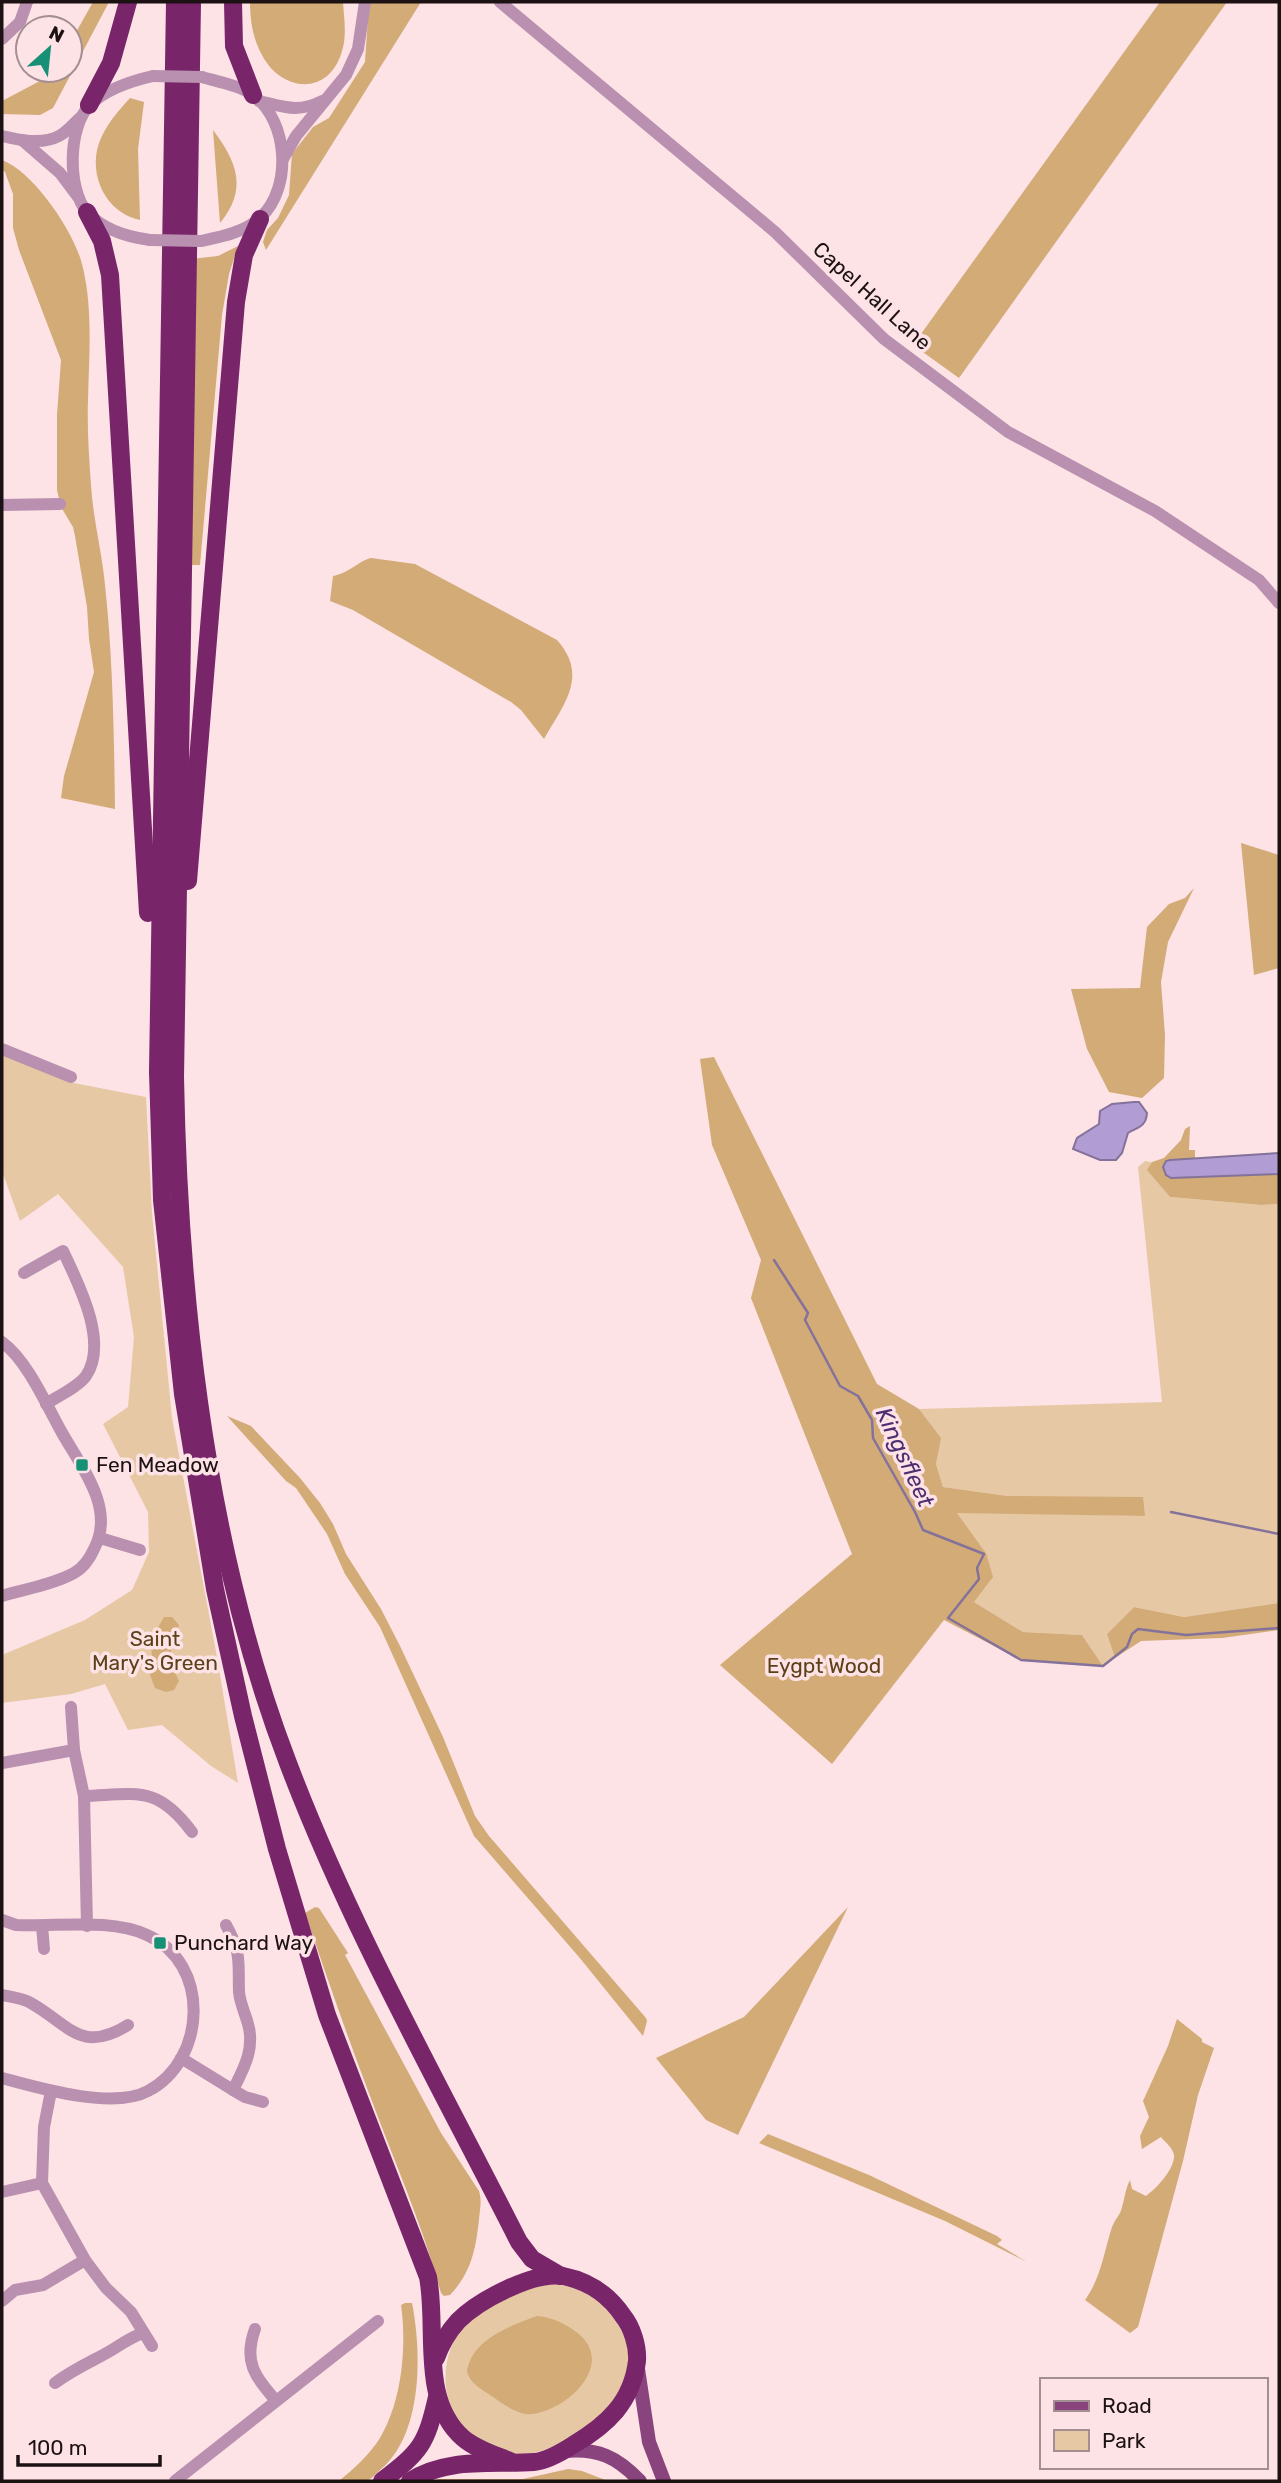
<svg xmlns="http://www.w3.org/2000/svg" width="1281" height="2483" font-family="Rubik,sans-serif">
  <rect width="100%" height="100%" fill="#fde2e6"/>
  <g fill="#e6c9a4">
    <path d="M2,1054L74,1083L146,1097L152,1213L172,1418L217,1657L238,1783L211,1766L162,1725L128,1730L105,1684L71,1694L2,1703V1655L85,1620L132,1590L149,1552L148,1512L103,1424L128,1407L134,1337L123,1267L58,1194L20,1221L2,1171Z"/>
    <path d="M1145,1161L1152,1162L1148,1170L1170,1197L1261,1205L1279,1204V1603L1184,1617L1134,1607L1107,1634L1115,1658L1103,1666L1082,1635L1023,1632L974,1602L986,1553L956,1512L1145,1516L943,1487L936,1464L940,1438L919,1409L1162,1402L1138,1167Z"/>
    <path d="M553,2284C577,2286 596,2296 611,2315C649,2360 619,2407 577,2433C551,2450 522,2463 492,2447C479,2439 468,2433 459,2421C438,2393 442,2347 467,2323C490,2302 522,2288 553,2284Z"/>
  </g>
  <g fill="#d2ab77">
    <path d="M93,2H109L53,108L40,115L2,114V101L38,82L52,70H70V43Z"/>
    <path d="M250,2H343C344,18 347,35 342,51C329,97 281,92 262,55C253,39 250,20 250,2Z"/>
    <path d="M369,2H421L266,250L263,242L267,230L278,218L289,195L292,154L313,127L329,118L365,62Z"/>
    <path d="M1160,2H1227L959,378L913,345Z"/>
    <path d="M130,98L144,102L138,149L140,220C106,213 88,175 99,143C105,126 118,111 130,98Z"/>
    <path d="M213,130C237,162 248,189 220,223Z"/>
    <path d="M2,160C34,172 76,234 83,268C93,311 89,356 88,400C87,428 89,457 91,485C93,519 102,552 105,585C113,659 114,734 115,809L61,798L64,776L94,672L89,639L87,607L75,536L73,527L61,507L57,490V415L61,360L19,250L13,228V194L5,172L2,169Z"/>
    <path d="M238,246L229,274L222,315L200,565H186L191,259L218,256Z"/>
    <path d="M371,558L415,564L557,640C589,676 564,704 544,739L521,710L511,702L353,610L330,601L333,576C352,572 356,562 371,558Z"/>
    <path d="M1241,843L1279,855V968L1254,975Z"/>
    <path d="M1194,888L1168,942L1161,982L1165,1035L1164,1078L1142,1098L1109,1092L1087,1049L1071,989L1140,988L1147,927L1169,904L1185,898Z"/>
    <path d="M714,1057L877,1384L919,1409L941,1438L936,1464L943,1487L1007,1496L1143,1497L1145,1516L957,1513L986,1553L993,1577L974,1602L1023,1632L1082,1635L1103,1666L1021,1660L944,1620L832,1764L720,1665L852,1554L751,1298L761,1260L712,1145L700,1059Z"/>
    <path d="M1190,1126L1189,1150H1195V1159L1170,1160L1171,1178L1279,1174V1204L1261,1205L1170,1197L1147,1170L1152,1162L1164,1158L1181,1140L1185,1129Z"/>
    <path d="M227,1416L251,1426L300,1478L320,1503L333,1524L346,1554L381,1609L400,1646L443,1737L475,1816L489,1836L646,2018L647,2021L643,2036L579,1957L474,1836L380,1627L345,1574L327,1534L296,1488L286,1481Z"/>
    <path d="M1279,1603V1630L1222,1638L1141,1641L1115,1658L1107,1634L1134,1607L1184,1617Z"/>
    <path d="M164,1617H172L179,1625C171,1652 166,1652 179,1681L174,1690L166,1692L155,1688L149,1672C155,1662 150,1654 152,1644C154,1634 159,1626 164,1617Z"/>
    <path d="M315,1907L319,1908L348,1953L345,1955L441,2133L479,2191C482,2201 480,2209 479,2219C476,2249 471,2273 450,2295L444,2296L441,2293C422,2223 392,2156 367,2088C345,2030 325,1971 305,1913Z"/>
    <path d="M848,1907L738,2135L706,2120L656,2058L744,2017Z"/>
    <path d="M1177,2019L1202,2039V2042L1214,2048L1198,2095L1183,2161L1138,2327L1130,2333L1085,2300C1101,2278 1104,2252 1112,2227C1115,2219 1121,2214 1122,2207C1125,2197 1125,2190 1130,2180L1132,2189L1146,2196C1156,2189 1175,2169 1174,2155C1173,2148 1165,2142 1161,2137L1142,2149L1140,2136L1149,2117L1143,2101L1168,2046Z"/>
    <path d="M768,2134L869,2175L997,2236L1002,2240L997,2244L1027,2262L945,2221L759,2143Z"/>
    <path d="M405,2303H412C422,2354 423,2436 379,2471C376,2474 371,2479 367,2481C360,2483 347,2481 339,2481C354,2469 370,2454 380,2438C402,2401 407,2347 401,2305Z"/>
    <path d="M537,2316C550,2317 562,2322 572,2329C620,2359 571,2409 532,2414C519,2416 503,2404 493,2397C483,2390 469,2383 467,2371C472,2339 510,2326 537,2316Z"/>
    <path d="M568,2469L582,2471L608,2481H434L439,2479H523Z"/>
  </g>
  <g fill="#b19cd4" stroke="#84729a" stroke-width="2">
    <path d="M1134,1102H1139L1147,1113C1146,1127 1138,1127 1128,1133L1122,1153L1116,1160H1100L1073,1149L1077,1138L1099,1124L1100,1111L1112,1104Z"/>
    <path d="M1279,1153V1174L1171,1178L1166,1175L1163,1167L1166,1161L1170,1160Z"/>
  </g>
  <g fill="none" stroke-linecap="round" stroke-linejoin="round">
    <g stroke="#84729a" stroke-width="2.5">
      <path d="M774,1260L808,1313L805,1320L840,1386L858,1396L872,1420L873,1438L915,1512L923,1530L984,1554L977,1568L979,1579L948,1618L1021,1660L1103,1666L1127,1647L1132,1634L1138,1629L1186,1635L1279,1628"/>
      <path d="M1171,1512L1279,1534"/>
    </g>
    <g stroke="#b990af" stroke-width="12">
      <path d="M500,2L775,232L884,339L1008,432L1155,511L1259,580L1279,603"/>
      <path d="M2,39L20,22L27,2"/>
      <path d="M259,101C285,107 298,113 322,101"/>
      <path d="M2,136C19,140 42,145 59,136C67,132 74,123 81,117"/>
      <path d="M22,140L60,173L78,197"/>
      <path d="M283,159L296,136L346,75L358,49L365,2"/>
      <path d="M150,240C128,237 102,229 87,212C67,189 68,126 90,105C106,89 131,81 153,76"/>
      <path d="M201,241C220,237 246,232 261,217C292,188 289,121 253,95C238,85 219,82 202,77"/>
      <path d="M2,505L60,504"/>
      <path d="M2,1049L71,1077"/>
      <path d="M24,1273L63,1251C78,1283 109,1342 86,1376C78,1387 58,1396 46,1404"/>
      <path d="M2,1342C27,1360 46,1404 61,1431C81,1467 116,1508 94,1549C90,1558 83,1568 74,1573C52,1585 25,1589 2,1596"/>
      <path d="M100,1538L140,1550"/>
      <path d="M71,1707L74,1750L84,1796L87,1926"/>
      <path d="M2,1763L74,1750"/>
      <path d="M84,1796C138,1794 157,1785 192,1832"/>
      <path d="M2,1920L16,1925C57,1927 110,1918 147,1935C211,1963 207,2060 148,2091C113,2110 39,2088 2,2078"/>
      <path d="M42,1926L44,1949"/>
      <path d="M2,1995C11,1997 21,1998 29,2002C68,2023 80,2055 128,2025"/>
      <path d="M181,2058L233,2090C244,2068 255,2049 248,2024C245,2013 240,2003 239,1992C238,1962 242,1954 226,1925"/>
      <path d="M233,2090L245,2097L263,2102"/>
      <path d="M51,2091L44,2127L42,2183L85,2260L106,2288L131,2312L152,2346"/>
      <path d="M2,2192L42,2183"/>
      <path d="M2,2301L15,2290L43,2285L85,2260"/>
      <path d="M255,2329C243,2362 255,2376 276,2401"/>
      <path d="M55,2383C71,2371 86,2364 103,2355C117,2348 128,2338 143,2333"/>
      <path d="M175,2481L378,2321"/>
    </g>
    <g stroke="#8a447d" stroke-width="14">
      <path d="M638,2369L649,2442L664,2481"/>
      <path d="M565,2451C598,2448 617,2457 640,2481"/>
    </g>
    <g stroke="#78256a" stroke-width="18">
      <path d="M175,2L158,1072L162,1200L183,1394L215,1589L243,1716L277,1849L327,2015L428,2277C438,2329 419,2399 463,2438C477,2450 496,2455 512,2462"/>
      <path d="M192,2L175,1077C179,1305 206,1549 288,1763C350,1927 440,2086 519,2242L532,2259L561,2276"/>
      <path d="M233,2L234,46L253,95"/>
      <path d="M89,105L111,63L128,2"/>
      <path d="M87,212L102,241L110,275L148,913"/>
      <path d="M188,881L236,302L244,255L260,219"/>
      <path d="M382,2481C421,2451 426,2445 437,2397"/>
      <path d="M410,2481C448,2457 491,2465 534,2462C547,2461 562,2452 573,2445C607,2425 632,2402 637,2361C638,2346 632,2327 623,2316C609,2295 588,2281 563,2276C533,2271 478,2301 458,2321C448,2332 441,2344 436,2358"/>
    </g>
    <g stroke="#b990af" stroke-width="12">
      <path d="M153,76L202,77"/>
      <path d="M150,240L201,241"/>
    </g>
  </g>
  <g fill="#179176" stroke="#fde2e6" stroke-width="2.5">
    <rect x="75" y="1458" width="14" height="14" rx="3.5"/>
    <rect x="153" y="1936" width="14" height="14" rx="3.5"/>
  </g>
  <g text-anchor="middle" stroke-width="7" stroke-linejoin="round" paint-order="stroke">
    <g font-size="21" fill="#1c1113" stroke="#fde2e6">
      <text transform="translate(872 296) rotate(42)" y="7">Capel Hall Lane</text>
    </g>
    <g font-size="21" fill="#1c1113" stroke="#fde2e6" text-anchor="start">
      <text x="96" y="1472">Fen Meadow</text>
      <text x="174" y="1950">Punchard Way</text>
    </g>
    <g font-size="21" fill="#5c4118" stroke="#fde2e6">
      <text x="155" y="1646">Saint<tspan x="155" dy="24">Mary's Green</tspan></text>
      <text x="824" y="1673">Eygpt Wood</text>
    </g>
    <g font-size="23" font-style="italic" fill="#4c2e71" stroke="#fde2e6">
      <text transform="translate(905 1457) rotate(65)" y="8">Kingsfleet</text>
    </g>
  </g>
  <rect width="1281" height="2483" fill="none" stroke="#1c1113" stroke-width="7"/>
  <rect x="1040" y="2378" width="228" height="91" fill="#fde2e6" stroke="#a38e92" stroke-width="2"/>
  <rect x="1054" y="2401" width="35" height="10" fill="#8a447d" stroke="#a38e92" stroke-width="2"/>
  <text x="1102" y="2413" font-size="21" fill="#1c1113">Road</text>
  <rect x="1054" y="2430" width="35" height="21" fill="#e6c9a4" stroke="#a38e92" stroke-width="2"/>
  <text x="1102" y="2448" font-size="21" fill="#1c1113">Park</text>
  <g transform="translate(49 49) rotate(27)"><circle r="33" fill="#fde2e6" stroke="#a38e92" stroke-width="2"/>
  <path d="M0-5L12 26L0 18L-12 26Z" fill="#179176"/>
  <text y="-10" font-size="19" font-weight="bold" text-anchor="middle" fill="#1c1113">N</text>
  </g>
  <path d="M18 2455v10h142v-10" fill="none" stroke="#1c1113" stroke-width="3.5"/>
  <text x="28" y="2455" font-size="21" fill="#1c1113" stroke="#fde2e6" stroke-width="5" paint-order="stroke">100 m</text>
</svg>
